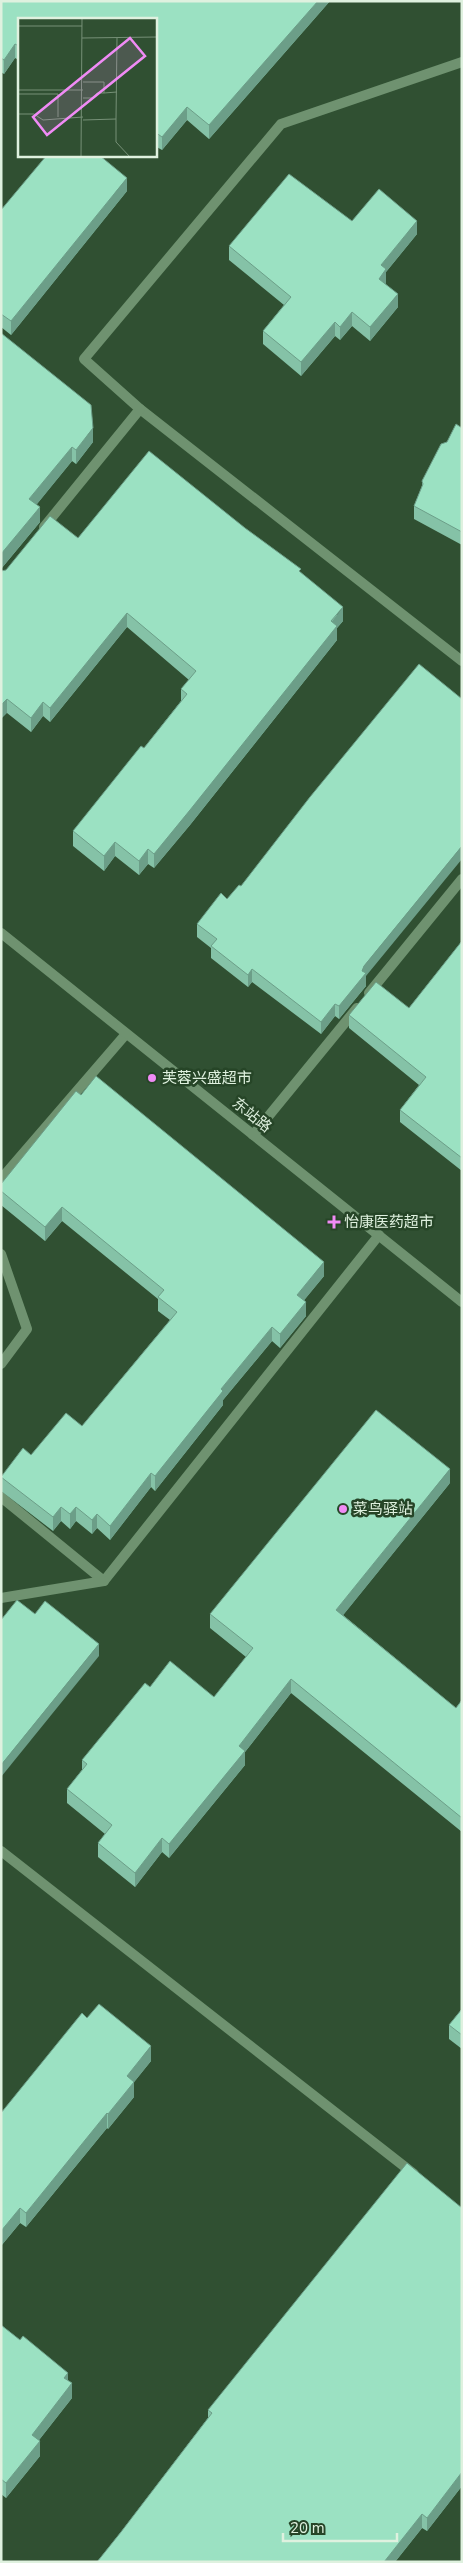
<svg xmlns="http://www.w3.org/2000/svg" width="463" height="2563" font-family="'Nunito Sans','Noto Sans SC',sans-serif">
  <rect width="100%" height="100%" fill="#305032"/>
  <g fill="none" stroke-linecap="round" stroke-linejoin="round">
    <g stroke="#6f9270" stroke-width="10">
      <path d="M140,409L462,661"/>
      <path d="M44,527L140,409L84,359L281,124L462,62"/>
      <path d="M369,993L462,879"/>
      <path d="M253,1135L357,1008"/>
      <path d="M1,1179L126,1034"/>
      <path d="M1,1254L27,1329L1,1364"/>
      <path d="M1,1497L104,1581L379,1235"/>
      <path d="M1,1598L104,1581"/>
      <path d="M1,1851L414,2174"/>
    </g>
    <path stroke="#6f9270" stroke-width="10" d="M1,933L462,1302"/>
  </g>
  <g fill="#85c2a7">
    <path d="M1,1H330L209,139L187,120L162,150L155,146V19H19V60L15,58L4,74L1,72Z"/>
    <path d="M127,191L11,335L1,327V210Z"/>
    <path d="M352,221L417,234L386,272V283L385,284L398,307L370,341L352,326L340,340L335,336L301,376L263,344V331L284,305L229,260V246Z"/>
    <path d="M1,333L93,442L76,464L72,461L36,505L40,522L1,569Z"/>
    <path d="M462,428V545L414,519V506L422,486V481L447,442Z"/>
    <path d="M78,538L301,573L343,621L337,628V640L190,825L154,868L148,864L139,875L115,856L104,871L73,846V831L144,748L181,701V689L189,680L127,627L50,722L43,716L31,732L7,713L6,570Z"/>
    <path d="M227,899L366,976V986L339,1019L335,1016L321,1034L252,982L248,987L211,958V948L197,937V924Z"/>
    <path d="M462,941V1171L400,1122V1110L419,1085L349,1028V1015L409,1008Z"/>
    <path d="M1,1184L324,1276L304,1300L306,1316L280,1348L272,1341L223,1400V1405L155,1491L151,1487L110,1540L97,1528L92,1534L76,1521L70,1529L61,1521L53,1531L1,1491V1476L31,1455L82,1426L170,1320L158,1311V1299L62,1221L45,1241L1,1205Z"/>
    <path d="M450,1483L343,1615L456,1708L462,1700V1832L291,1693L245,1752V1765L169,1858L162,1852L135,1887L98,1857V1843L105,1834L67,1803V1789L82,1770V1760L150,1687L214,1697L246,1657L210,1628V1614Z"/>
    <path d="M462,2009V2049L449,2039V2025Z"/>
    <path d="M87,2018L151,2061L134,2082V2097L108,2129L107,2128L26,2227L20,2223L1,2246V2113Z"/>
    <path d="M462,2208V2486L427,2531L422,2528L395,2562H97L121,2532L208,2418V2410Z"/>
    <path d="M1,2325L20,2340L68,2381L72,2398L39,2440L40,2456L6,2498L1,2494Z"/>
  </g>
  <g fill="#6c9e88">
    <path d="M318,1H330L209,139V125Z"/>
    <path d="M15,44V58L4,74V60Z"/>
    <path d="M187,107V120L162,150V137Z"/>
    <path d="M127,178V191L11,335V321Z"/>
    <path d="M417,221V234L386,272V283L379,292V279L381,265Z"/>
    <path d="M398,294V307L370,341V327Z"/>
    <path d="M352,312V326L340,340V327Z"/>
    <path d="M335,322V336L301,376V362Z"/>
    <path d="M93,428V442L76,464V450Z"/>
    <path d="M72,447V461L29,514V499Z"/>
    <path d="M40,507V522L1,569V554Z"/>
    <path d="M343,607V621L337,628V640L190,825L154,868V854Z"/>
    <path d="M127,613V627L50,722V708Z"/>
    <path d="M7,699V713L1,719V705Z"/>
    <path d="M43,702V716L31,732V718Z"/>
    <path d="M115,842V856L104,871V856Z"/>
    <path d="M462,846V859L366,976V986L339,1019V1006L362,971L364,966Z"/>
    <path d="M148,849V864L139,875V861Z"/>
    <path d="M252,969V982L248,987V975Z"/>
    <path d="M335,1004V1016L321,1034V1022Z"/>
    <path d="M62,1207V1221L45,1241V1227Z"/>
    <path d="M324,1262V1276L297,1309V1295Z"/>
    <path d="M306,1302V1316L280,1348V1334Z"/>
    <path d="M272,1327V1341L223,1400V1405L155,1491V1476L221,1389Z"/>
    <path d="M450,1469V1483L336,1624V1610Z"/>
    <path d="M151,1473V1487L110,1540V1526Z"/>
    <path d="M61,1507V1521L53,1531V1517Z"/>
    <path d="M76,1507V1521L70,1529V1514Z"/>
    <path d="M97,1514V1528L92,1534V1520Z"/>
    <path d="M99,1644V1656L1,1777V1765Z"/>
    <path d="M291,1679V1693L245,1752V1765L169,1858V1844L239,1746Z"/>
    <path d="M162,1838V1852L135,1887V1873Z"/>
    <path d="M151,2046V2061L127,2091V2076Z"/>
    <path d="M134,2082V2097L108,2129V2114Z"/>
    <path d="M107,2113V2128L26,2227V2213Z"/>
    <path d="M20,2208V2223L1,2246V2231Z"/>
    <path d="M68,2373V2387L64,2378Z"/>
    <path d="M72,2383V2398L32,2449V2435Z"/>
    <path d="M40,2441V2456L6,2498V2483Z"/>
    <path d="M462,2472V2486L427,2531V2518Z"/>
    <path d="M422,2514V2528L395,2562H384Z"/>
  </g>
  <g fill="#9be1c2" stroke="#6c9e88">
    <path d="M1,1H318L209,125L187,107L162,137L155,132V19H19V46L15,44L4,60L1,58Z"/>
    <path d="M47,155H99L127,178L11,321L1,314V210Z"/>
    <path d="M289,174L352,221L379,189L417,221L381,265L386,269L379,279L398,294L370,327L352,312L340,327L335,322L301,362L263,331L291,297L229,246Z"/>
    <path d="M1,333L91,405L93,428L76,450L72,447L29,499L40,507L1,554Z"/>
    <path d="M456,424L462,428V532L414,506L423,484L422,481L441,444L447,442Z"/>
    <path d="M149,451L245,528L301,569L299,571L343,607L331,621L337,626L190,810L154,854L148,849L139,861L115,842L104,856L73,831L141,746L144,748L187,694L181,689L196,671L127,613L50,708L43,702L31,718L7,699L1,705V571L6,570L50,516L78,538Z"/>
    <path d="M419,664L462,699V846L364,966L362,971L366,973L339,1006L335,1004L321,1022L252,969L248,975L211,946L217,939L197,924L221,893L227,899L239,885L241,886L310,797Z"/>
    <path d="M462,941V1158L400,1110L426,1077L349,1015L376,982L409,1008Z"/>
    <path d="M96,1076L324,1262L297,1295L306,1302L280,1334L272,1327L221,1389L223,1391L155,1476L151,1473L110,1526L97,1514L92,1520L76,1507L70,1514L61,1507L53,1517L1,1477L23,1448L31,1455L66,1413L82,1426L177,1312L158,1297L164,1290L62,1207L45,1227L1,1191V1184L76,1091L81,1095Z"/>
    <path d="M376,1410L450,1469L336,1610L456,1708L462,1700V1818L291,1679L239,1746L245,1751L169,1844L162,1838L135,1873L98,1843L112,1825L67,1789L87,1764L82,1760L145,1683L150,1687L170,1661L214,1697L253,1648L210,1614Z"/>
    <path d="M17,1600L35,1614L45,1601L99,1644L1,1765V1620Z"/>
    <path d="M99,2004L151,2046L127,2076L134,2082L108,2114L107,2113L26,2213L20,2208L1,2231V2113L82,2013L87,2018Z"/>
    <path d="M462,2009V2035L449,2025Z"/>
    <path d="M407,2163L462,2208V2472L427,2518L422,2514L384,2562H97L121,2532L212,2413L208,2410Z"/>
    <path d="M1,2325L20,2340L23,2336L68,2373L64,2378L72,2383L32,2435L40,2441L6,2483L1,2479Z"/>
  </g>
  <g fill="#f08bf5" stroke="#264527" stroke-width="2">
    <circle cx="152" cy="1078" r="5"/>
    <path d="M331.5 1214.5h5v5h5v5h-5v5h-5v-5h-5v-5h5z"/>
    <circle cx="343" cy="1509" r="5"/>
  </g>
  <g text-anchor="middle" stroke-width="5" stroke-linejoin="round" paint-order="stroke">
    <g font-size="15" fill="#dff1df" stroke="#264527" text-anchor="start">
      <text x="162" y="1083">芙蓉兴盛超市</text>
      <text x="344" y="1227">怡康医药超市</text>
      <text x="353" y="1514">菜鸟驿站</text>
    </g>
    <g font-size="15" fill="#dff1df" stroke="#264527">
      <text transform="translate(252 1115) rotate(39)" y="5">东站路</text>
    </g>
  </g>
  <g transform="translate(18 18)">
    <rect width="139" height="139" fill="#305032"/>
    <path fill="none" stroke="#769077" stroke-width="1" d="M0,8H64M64,20L139,19M65,64H86V75L99,74M0,72H65M0,76H40V99M65,80H75L79,75H86M0,96H16L25,102L65,99M98,101L99,20M65,102L98,101V124L112,139M63,139L64,0"/>
    <path fill="#f08bf5" fill-opacity="0.15" stroke="#f08bf5" stroke-width="2.5" d="M112,20L127,38L29,117L15,99Z"/>
    <rect width="139" height="139" fill="none" stroke="#dff1df" stroke-width="2.5"/>
  </g>
  <rect width="463" height="2563" fill="none" stroke="#dff1df" stroke-width="5"/>
  <path d="M283 2533v8h114v-8" fill="none" stroke="#dff1df" stroke-width="2.5"/>
  <text x="290" y="2533" font-size="15" fill="#dff1df" stroke="#264527" stroke-width="4" paint-order="stroke">20 m</text>
</svg>
